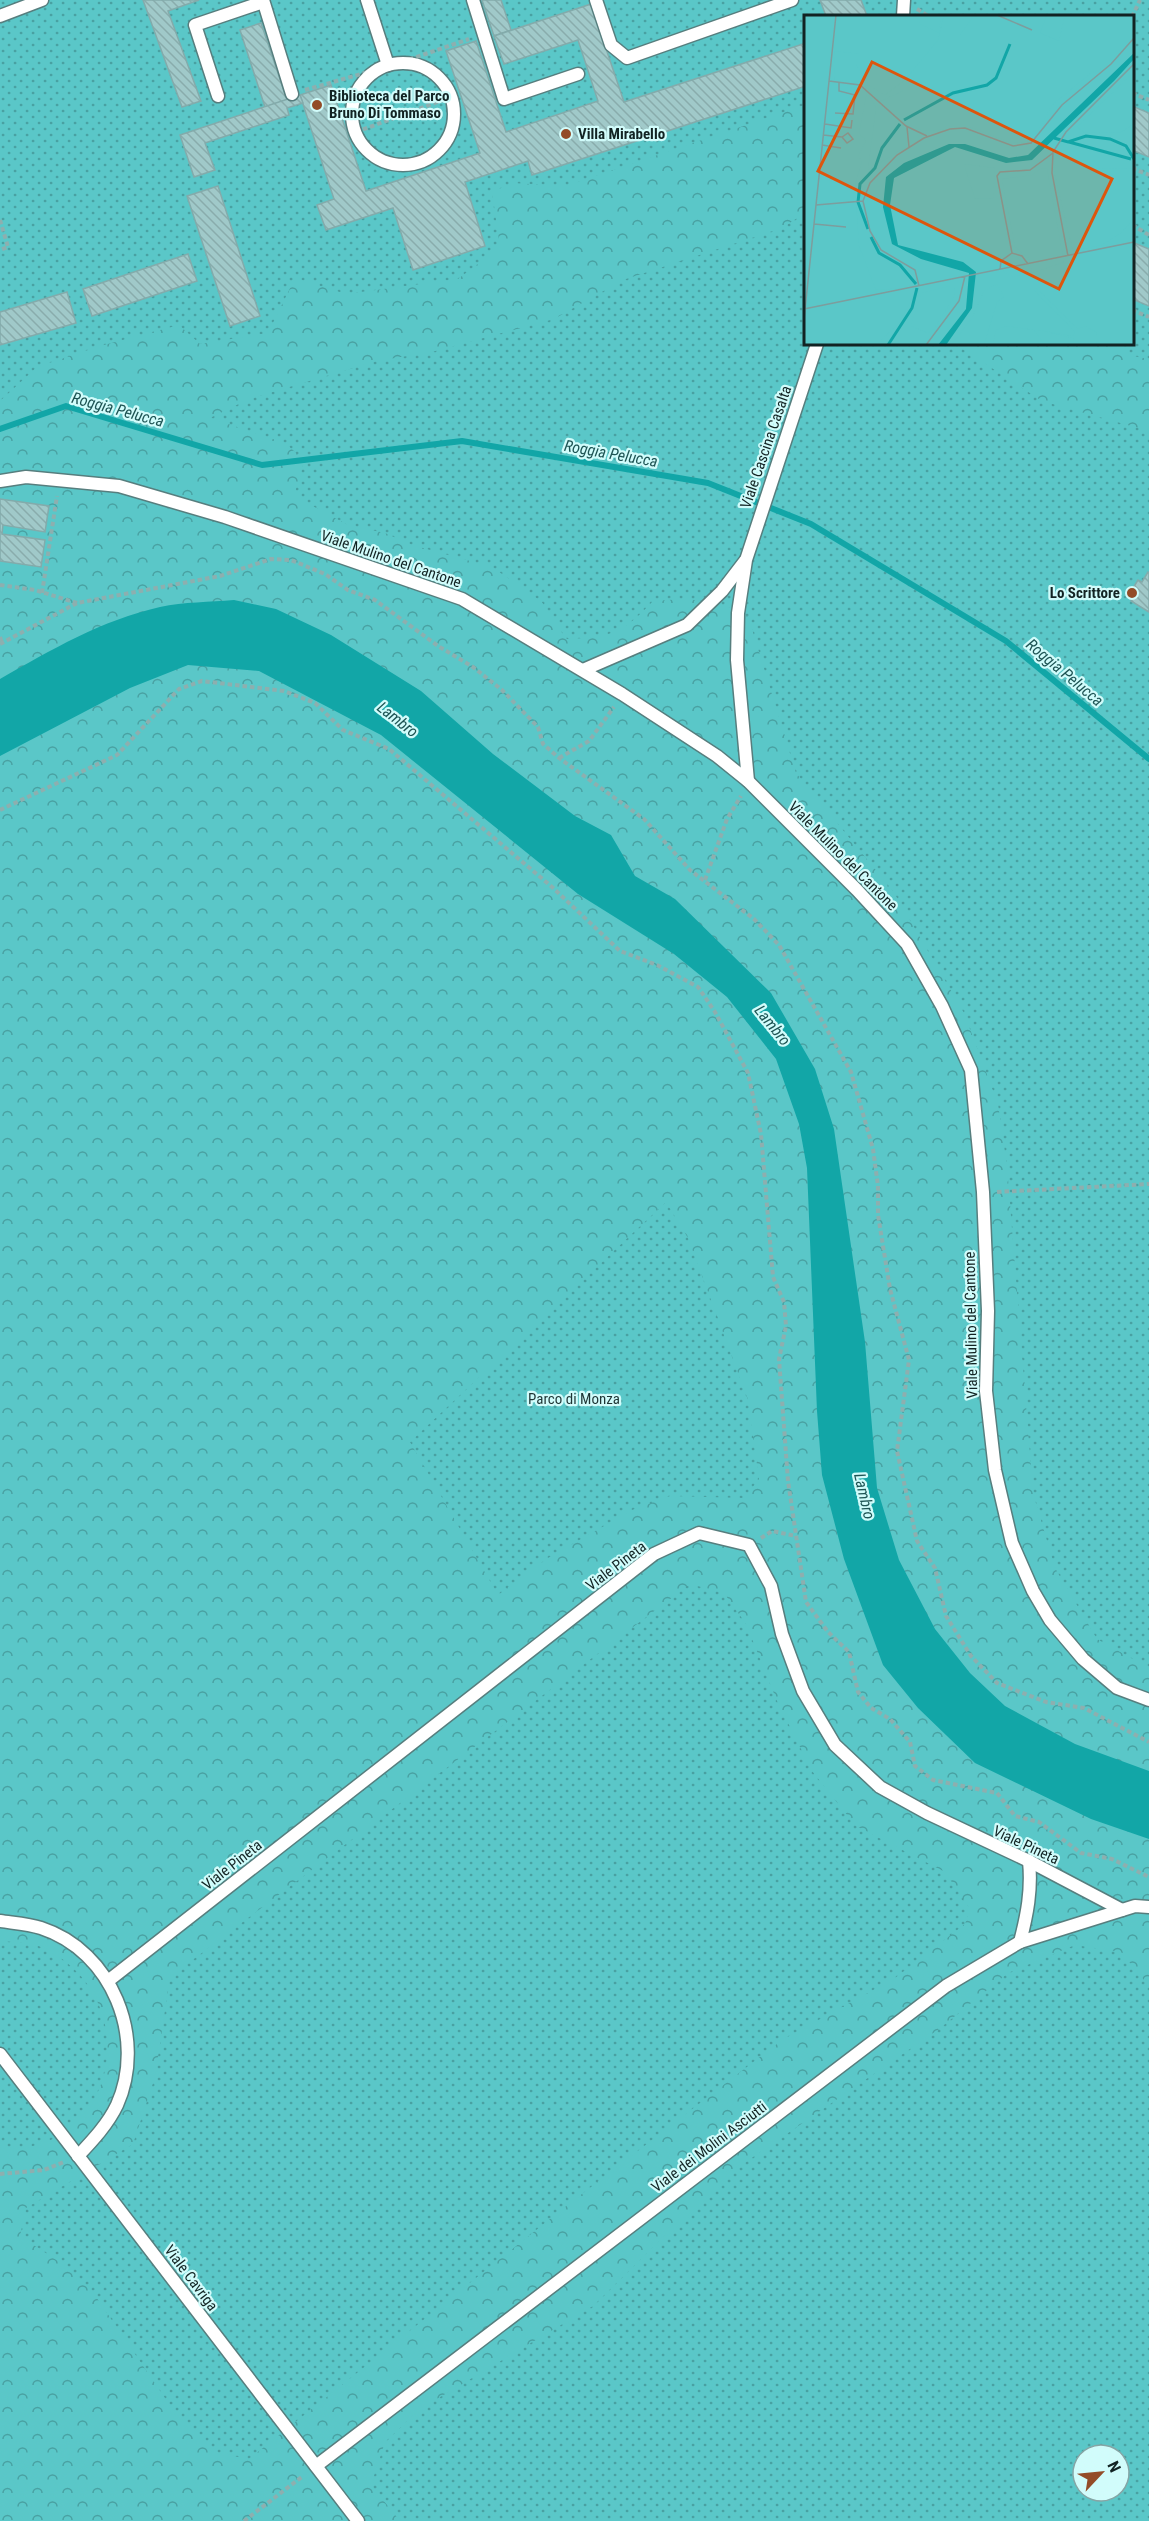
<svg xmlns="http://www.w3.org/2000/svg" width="1149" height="2521" font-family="'Roboto Condensed',sans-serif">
  <defs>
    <pattern id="green-dots" width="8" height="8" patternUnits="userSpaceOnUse" patternTransform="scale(1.5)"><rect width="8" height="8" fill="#5ac7c8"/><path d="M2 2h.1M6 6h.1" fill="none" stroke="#49a1a2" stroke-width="1.8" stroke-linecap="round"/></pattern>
    <pattern id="forest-crowns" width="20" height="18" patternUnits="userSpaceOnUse" patternTransform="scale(1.5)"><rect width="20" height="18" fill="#5ac7c8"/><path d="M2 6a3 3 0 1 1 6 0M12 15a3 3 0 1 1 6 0" fill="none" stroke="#49a1a2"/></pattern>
    <pattern id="building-back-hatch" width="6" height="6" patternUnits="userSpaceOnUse" patternTransform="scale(1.5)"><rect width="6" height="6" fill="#a0c9c9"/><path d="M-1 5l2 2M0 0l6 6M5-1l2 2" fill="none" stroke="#89acac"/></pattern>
  </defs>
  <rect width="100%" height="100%" fill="#c4eeee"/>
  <path fill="url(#green-dots)" fill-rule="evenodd" d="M0,0H1149V2521H0ZM806,16H1132V344H806ZM1083,2455H1119V2491H1083Z"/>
  <g fill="url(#forest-crowns)" fill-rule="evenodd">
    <path d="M805,105V213L782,228L623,280L554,319L428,353L380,360L249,399L210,418L285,443L304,460L294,496L348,525L385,533L412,545L492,567L542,602L552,620L567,639C612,637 622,634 653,601C688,598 716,598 748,616L796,773L893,891L964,1013L998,1104L1007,1166L1033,1493L1055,1568L1097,1639L1149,1668V1986L1121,1952L1075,1945L1008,1973L939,2029L727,2175L593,2306L420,2409L385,2442L371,2485L400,2521H0V2149C20,2149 40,2147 58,2136C118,2101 123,2016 75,1970C64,1959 48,1948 32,1944C22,1942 10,1942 0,1941V401L37,367L100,346L179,325L200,344L268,333L295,278L346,294L458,279L500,247L492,192L512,183L566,186ZM666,1202L688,1238L748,1400L759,1479L744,1498L670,1496L632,1510L548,1558L498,1595L410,1442ZM690,1584L724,1593L746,1624L777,1701L812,1771L856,1826L945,1872L970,1909L965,1924L895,1978L782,2040L565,2207L249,2459L211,2452L182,2423L92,2291L61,2263L20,2236L26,2208L133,2144L155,2077L170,1977Z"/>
    <path d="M955,344H1110L1133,356L1149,359V431L1042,401Z"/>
  </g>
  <path fill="#12a6a7" d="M234,600L276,609L331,635L421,691L493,754L575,816L611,835L635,876L675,899L771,993L815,1069L834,1129L865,1342L877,1488L899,1560L935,1629L970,1673L1005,1706L1075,1744L1149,1771V1839L1091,1819L975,1763L918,1708L883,1665L844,1559L822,1475L817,1411L807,1168L799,1124L776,1059L727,997L674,954L578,894L381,735L259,671L188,665L130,688L0,756V679C51,650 102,620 160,607C184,602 210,602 234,600Z"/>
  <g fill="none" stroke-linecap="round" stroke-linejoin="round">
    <path stroke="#12a6a7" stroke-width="6" d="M0,429L66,406L262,465L462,441L708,483L811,524L1006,641L1149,759"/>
  </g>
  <g fill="url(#building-back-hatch)" stroke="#83abab" stroke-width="1.5">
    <path d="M143,0H199L168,11L201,101L182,107Z"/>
    <path d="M482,0H501L511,30L494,36Z"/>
    <path d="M820,0H861L867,16H826Z"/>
    <path d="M591,4L624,102L806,43V86L532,175L528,161L465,182L485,246L413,270L393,208L326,230L317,205L334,199L300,95L331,85L366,191L480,153L446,51L476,41L506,132L598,101L578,40L504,64L494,36Z"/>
    <path d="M261,23L287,100L265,107L240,30Z"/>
    <path d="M300,95L303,103L287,108L289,115L205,143L215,170L194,177L180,135Z"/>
    <path d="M1132,106L1149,113V157L1132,150Z"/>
    <path d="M218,186L260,316L230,326L187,196Z"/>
    <path d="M1132,242L1149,249V306L1132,299Z"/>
    <path d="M188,254L197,281L92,316L83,289Z"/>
    <path d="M67,292L76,323L0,345V312Z"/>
    <path d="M0,499L49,506L45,532L3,525L2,534L45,540L41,567L0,561Z"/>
    <path d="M1148,572L1149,573V612L1131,601L1137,591L1133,588L1138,580L1142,582Z"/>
  </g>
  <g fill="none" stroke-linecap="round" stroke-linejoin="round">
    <defs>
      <g id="lane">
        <path d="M263,0L292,94"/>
        <path d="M367,0L388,65"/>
        <path d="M473,0L504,99L578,74"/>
        <path d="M596,0L611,45L627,58L792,0"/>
        <path d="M0,16L42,0"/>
        <path d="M903,16L904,0"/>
        <circle cx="403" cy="114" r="51"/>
        <path d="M218,96L195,25L263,2"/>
        <path d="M0,481L26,477L119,486L225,517L462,599L622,694L717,756L748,781L857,890L907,944L942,1006L971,1070L983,1192L988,1311L986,1391L995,1470L1012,1543L1033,1591L1050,1620L1083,1659L1117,1688L1149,1700"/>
        <path d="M583,670L687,625L722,591L745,561"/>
        <path d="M748,781L737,660L738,613L746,560L817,344"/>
        <path d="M0,1921C13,1923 28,1924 41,1928C112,1951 147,2038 117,2105C108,2124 93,2140 78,2156"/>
        <path d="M1020,1942C1027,1915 1032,1890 1029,1861"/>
        <path d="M108,1981L654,1554L699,1533L749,1545L771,1586L782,1634L803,1691L835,1745L880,1787L927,1813L1029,1861L1122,1910"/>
        <path d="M0,2054L358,2521"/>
        <path d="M316,2466L946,1986L1020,1942L1135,1906L1149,1907"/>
      </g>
    </defs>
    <use href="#lane" stroke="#577e7e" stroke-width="15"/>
    <g stroke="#8dafaf" stroke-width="4" stroke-dasharray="4.5 3" stroke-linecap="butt">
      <path d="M917,9L928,16"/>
      <path d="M1132,17L1140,0"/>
      <path d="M402,62L469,39"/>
      <path d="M305,90L375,70"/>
      <path d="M1132,93L1149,100"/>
      <path d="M356,132L451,97"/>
      <path d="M1132,168L1149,175"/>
      <path d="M0,220L8,247L0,250"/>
      <path d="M1132,225L1149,235"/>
      <path d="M1132,310L1149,317"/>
      <path d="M0,585L35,590L77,603"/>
      <path d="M42,593L57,496"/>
      <path d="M0,637L2,643"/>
      <path d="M0,644L77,603L220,576L271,559L291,560L325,574L348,590L375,600L438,646L473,667L502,690L538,727L543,744L559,758L644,819L690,870L754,919L779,945L851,1072L873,1149L878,1186V1215L890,1289L909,1360L897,1451L917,1541L935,1568L946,1616L971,1656L997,1683L1046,1702L1084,1708L1149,1742"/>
      <path d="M559,758L589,741L614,707"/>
      <path d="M0,810L117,755L179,689L202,681L284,691L315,703L343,730L389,749L552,887L620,951L657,965L698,987L715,1012L748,1073L761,1134L773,1277L784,1302L786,1326L779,1359L788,1481L806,1602L828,1632L849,1652L858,1692L871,1708L890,1719L910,1742L915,1766L933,1780L997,1793L1015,1816L1039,1822L1081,1853L1112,1859L1149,1877"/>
      <path d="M705,880L727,819L741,796"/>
      <path d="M997,1192L1149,1184"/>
      <path d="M761,1538L772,1531L796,1536"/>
      <path d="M0,2174L44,2170L64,2162"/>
      <path d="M244,2521L303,2476"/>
    </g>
    <use href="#lane" stroke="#fff" stroke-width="12"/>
  </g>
  <g fill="#934c28" stroke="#d1fcfb" stroke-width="2">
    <circle cx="317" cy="105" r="6"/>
    <circle cx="566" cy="134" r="6"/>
    <circle cx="1132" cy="593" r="6"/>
  </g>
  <g text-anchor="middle" stroke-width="4.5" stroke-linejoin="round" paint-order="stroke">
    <g font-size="15" font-weight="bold" fill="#122323" stroke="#d1fcfb" text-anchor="start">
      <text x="329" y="101">Biblioteca del Parco<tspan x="329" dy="17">Bruno Di Tommaso</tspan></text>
      <text x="578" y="139">Villa Mirabello</text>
      <text x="1120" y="598" text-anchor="end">Lo Scrittore</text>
    </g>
    <g font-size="15" fill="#122323" stroke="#d1fcfb">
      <text transform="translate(766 447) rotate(-71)" y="5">Viale Cascina Casalta</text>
      <text transform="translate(391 559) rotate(19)" y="5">Viale Mulino del Cantone</text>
      <text transform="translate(843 856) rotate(45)" y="5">Viale Mulino del Cantone</text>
      <text transform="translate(971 1325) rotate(-91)" y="5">Viale Mulino del Cantone</text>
      <text transform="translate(616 1566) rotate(-37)" y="5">Viale Pineta</text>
      <text transform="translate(1026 1845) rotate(25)" y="5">Viale Pineta</text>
      <text transform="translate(232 1865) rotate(-38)" y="5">Viale Pineta</text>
      <text transform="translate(709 2147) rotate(-37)" y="5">Viale dei Molini Asciutti</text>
      <text transform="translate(191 2278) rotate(53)" y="5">Viale Cavriga</text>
    </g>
    <g font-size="15" fill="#1e3434" stroke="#d1fcfb">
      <text x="574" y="1404">Parco di Monza</text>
    </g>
    <g font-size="16" font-style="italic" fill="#1e5454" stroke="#d1fcfb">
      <text transform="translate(118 409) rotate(15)" y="6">Roggia Pelucca</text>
      <text transform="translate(611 453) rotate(10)" y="6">Roggia Pelucca</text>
      <text transform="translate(1065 672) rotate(40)" y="6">Roggia Pelucca</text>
      <text transform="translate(398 719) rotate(38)" y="6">Lambro</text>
      <text transform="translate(773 1025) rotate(51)" y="6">Lambro</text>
      <text transform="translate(865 1496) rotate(77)" y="6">Lambro</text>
    </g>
  </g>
  <g transform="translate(804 15)">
    <rect width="330" height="330" fill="#c4eeee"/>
    <path d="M0,0H330V330H0Z" fill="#5ac7c8"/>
    <path d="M114,0H137L135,18L116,9ZM140,0H170L156,20L101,75L77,86L60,71L65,70L81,80L101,65L134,25ZM243,0H261L255,26L236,18ZM330,24L329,58L273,112L281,118L317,117L330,109V154L291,153L261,138L253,140L249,152L269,236L298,230L317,218L330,204V330H293L292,317L281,311L274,314L232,273L230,275L271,317L269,321L234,315L269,323L270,330H241L230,315L203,311L192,315L189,330H180L193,287L200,282L193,269L180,276L168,303L147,330H72L95,308L114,272L72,275L55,231L51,170L58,146L54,141L62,126L55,118L63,77L72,92L64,155L102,132L108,114L125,116L166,112L205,127L222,128L234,116L248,90L287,58L308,49ZM160,149L191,153L189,183L171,184ZM237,153L243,154L260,247L228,258L225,243L211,232L198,164L228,160ZM211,240L221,250L216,260L210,262L200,257L198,250L201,244ZM146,271H151L150,282L130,314L124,318L107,311L118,278ZM31,36L56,39L52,49L59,61L57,67L30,65Z" fill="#5ac7c8" fill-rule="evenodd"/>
    <path d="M330,38V44L310,66L228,145L202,148L151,132L90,163L86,190L94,230L159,247L172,257L168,293L142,330H134L162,294L165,258L117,244L88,229L79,192L82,162L100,148L145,129H161L205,143L224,140Z" fill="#12a6a7"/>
    <path fill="none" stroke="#12a6a7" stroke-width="3" d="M100,105L149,78L183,70L192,63L206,29M250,123L264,127L282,121L306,124L322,131L330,144M265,127L327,144M64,214L54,187L56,169L71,153L78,133L96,109M67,222L75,238L96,250L112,269M84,330L108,293L113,273"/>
    <path fill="none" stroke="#7d9d9d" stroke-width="1.5" d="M193,0L228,15M25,66L56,70L102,111L123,121M31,98L49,99L51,80L35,76V67M21,109L47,113L48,105M103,112L105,132M19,120L38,122L44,118L49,124L43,128L38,122M18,130L37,133M12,190L59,186M10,209L42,212M208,238L193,161L196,157L226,155L249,138M264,241L248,158L249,137L262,117L330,49M196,255L197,246L208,238L218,241L224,249M115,271L111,255L77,235L66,216L59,186L66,168L93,140L120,123L146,114L161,113L209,131L227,128L258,90L307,49L330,23M0,294L330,227M0,304L32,0M122,330L155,286L161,261"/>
    <path fill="#dd560d" fill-opacity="0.15" stroke="#dd560d" stroke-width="3" d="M68,47L308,164L255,274L14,156Z"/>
    <rect width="330" height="330" fill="none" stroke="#122323" stroke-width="3"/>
  </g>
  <g transform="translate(1101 2473) rotate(64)"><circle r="28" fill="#d1fcfb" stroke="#85a5a5" stroke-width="1.5"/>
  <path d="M0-4.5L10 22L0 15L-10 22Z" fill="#934c28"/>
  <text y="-9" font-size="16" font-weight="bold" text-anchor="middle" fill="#122323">N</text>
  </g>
</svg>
